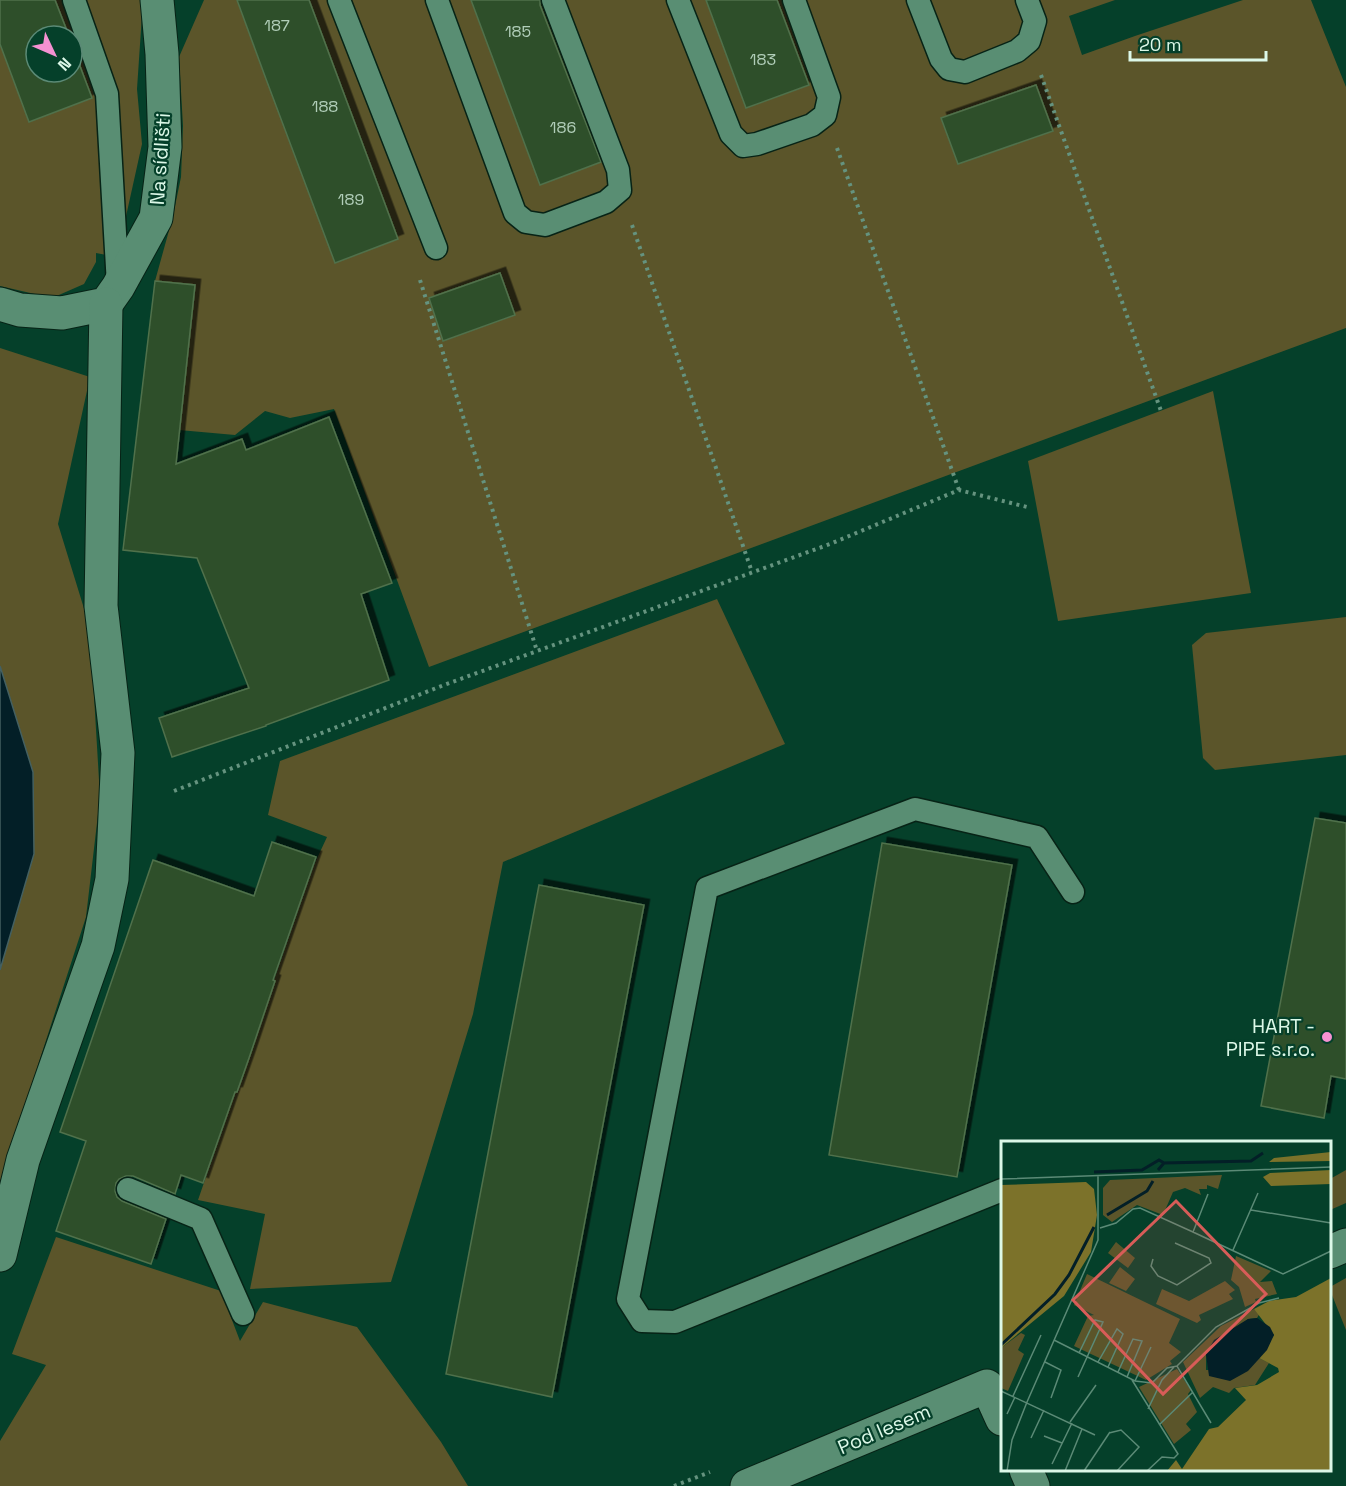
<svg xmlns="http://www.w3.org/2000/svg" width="1346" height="1486" font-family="'Space Grotesk',sans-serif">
  <defs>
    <filter id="shadow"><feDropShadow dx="5.5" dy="-5.5" stdDeviation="0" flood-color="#0009"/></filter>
  </defs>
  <rect width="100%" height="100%" fill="#05402a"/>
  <g fill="#5b552a" fill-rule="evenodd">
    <path d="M0,0H143L137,89L142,144L117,257L96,253V262L84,284L52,298L0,286ZM36,36H72V72H36Z"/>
    <path d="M204,0H1115L1069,16L1082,55L1135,36L1243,0H1311L1346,87V328L429,667L334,409L290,418L265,411L235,435L179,430L195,285L155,281L173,216L181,177L183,126L179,57Z"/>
    <path d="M0,348L90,377L58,524L90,628L100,797L86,917L0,1182V970L34,854L33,772L0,666Z"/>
    <path d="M1213,391L1251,593L1058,621L1028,461Z"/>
    <path d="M717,599L785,744L503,862L473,1014L391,1282L250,1289L265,1214L198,1200L313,867L327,837L268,815L280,761Z"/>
    <path d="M1346,617V755L1215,770L1203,758L1192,645L1206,633Z"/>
    <path d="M1346,1170V1203L1330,1210V1179Z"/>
    <path d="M56,1237L221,1291L240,1341L263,1302L357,1327L441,1442L468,1486H0V1441L46,1365L12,1354Z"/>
    <path d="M1346,1278V1330L1330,1290V1287Z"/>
  </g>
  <path fill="#031f27" stroke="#446061" stroke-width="1.5" d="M0,666L33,772L34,854L0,970Z"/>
  <g fill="#2f4f2b" stroke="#50714b" stroke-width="1.5" filter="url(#shadow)">
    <path d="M0,0H55L69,36H36V72H72V45L92,98L29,122L0,44Z"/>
    <path d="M237,0H309L398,239L335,263L266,79Z"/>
    <path d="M471,0H540V5L601,162L540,185Z"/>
    <path d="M706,0H777L809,85L746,108Z"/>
    <path d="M1036,85L1053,131L958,164L941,118Z"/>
    <path d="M500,273L515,315L443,341L429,298Z"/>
    <path d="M155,281L195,285L176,464L242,439L246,450L329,417L392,583L361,594L389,680L266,725V726L172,757L159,718L249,688L197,558L123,550Z"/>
    <path d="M1315,818L1346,823V1079L1331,1076L1324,1118L1261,1106Z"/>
    <path d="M272,842L316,857L273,980L275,981L249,1058L237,1092H235L203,1183L181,1175L175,1194L133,1176H126L119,1179L116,1183L115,1191L117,1197L122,1201L166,1219L151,1264L56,1231L86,1141L60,1132L153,860L254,896Z"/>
    <path d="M882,843L1012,865L957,1177L829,1155Z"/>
    <path d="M539,885L644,905L552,1397L446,1374Z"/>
  </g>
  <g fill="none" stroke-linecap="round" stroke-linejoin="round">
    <defs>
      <g id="lane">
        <path d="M74,0L107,94L118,285"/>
        <path d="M339,0L436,248"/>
        <path d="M437,0L515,213L526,222L545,225L606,202L620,190L618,170L553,0"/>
        <path d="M678,0L731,134L743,146L757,144L812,125L825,115L829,97L794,0"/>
        <path d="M918,0L941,59L949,69L965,72L1017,51L1029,41L1035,21L1027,0"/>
        <path d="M128,1189L201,1219L243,1314"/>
        <path d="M1002,1190L675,1322L642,1321L628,1299L707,888L915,809L1037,837L1073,892"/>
      </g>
      <g id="street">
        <path d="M0,304L20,310L62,313L106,304L118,287L156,218L165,147L162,54L157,0"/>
        <path d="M1330,1252L1346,1245"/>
        <path d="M0,1255L23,1160L98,946L112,879L118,753L101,606L106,304"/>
        <path d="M1026,1470L1033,1486"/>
        <path d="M747,1486L987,1386L1002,1419"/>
      </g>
    </defs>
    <use href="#lane" stroke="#072316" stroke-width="25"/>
    <use href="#street" stroke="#072316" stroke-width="35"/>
    <g stroke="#65937f" stroke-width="4" stroke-dasharray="3 4.5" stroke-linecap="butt">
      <path d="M1041,75L1161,411"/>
      <path d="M837,148L959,490"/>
      <path d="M632,225L752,572"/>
      <path d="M420,280L537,651"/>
      <path d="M174,791L444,685L830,544L959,490L1027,507"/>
      <path d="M674,1486L710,1472"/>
    </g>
    <use href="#lane" stroke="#598e73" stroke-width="22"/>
    <use href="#street" stroke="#598e73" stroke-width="33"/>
  </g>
  <circle fill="#f591d2" stroke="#05402a" stroke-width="2" cx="1327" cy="1037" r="6"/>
  <g text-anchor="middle" stroke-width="4.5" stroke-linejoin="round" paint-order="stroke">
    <g font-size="16" fill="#b1ceb9">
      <text x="277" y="31">187</text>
      <text x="518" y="37">185</text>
      <text x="763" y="65">183</text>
      <text x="325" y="112">188</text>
      <text x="563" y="133">186</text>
      <text x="351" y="205">189</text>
    </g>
    <g font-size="20" fill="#dcf8e8" stroke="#05402a">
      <text transform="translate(160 159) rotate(-86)" y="7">Na sídlišti</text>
      <text transform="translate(884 1429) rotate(-23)" y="7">Pod lesem</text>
    </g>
    <g font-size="20" fill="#dcf8e8" stroke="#05402a" text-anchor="end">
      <text x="1315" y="1033">HART -<tspan x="1315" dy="23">PIPE s.r.o.</tspan></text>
    </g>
  </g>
  <g transform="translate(1001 1141)">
    <rect width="330" height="330" fill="#05402a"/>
    <path d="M221,34L217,48L206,44V48H198L200,54L184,47L172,51L162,74L136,64L111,81L102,74V47L109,39ZM115,101L134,117L127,127L107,112ZM235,115L270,130L259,141L271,140L276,153L254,158L255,161L244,166L238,146L230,139ZM119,126L134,138L125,150L108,142ZM86,133L179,178L168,202L180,211L169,220L171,223L145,239L73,205L87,175L93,174L73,164ZM224,140L234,149L228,153L232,158L198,174L200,179L196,182L155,163L161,148L188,160ZM253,168L259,172L256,177L247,178L205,213V229H247L258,217L268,222L254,244L233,247L228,252L212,246L199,257L182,221L220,185ZM20,192L24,194L17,209L23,213L7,250L0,247V207ZM176,228L190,249L187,253L196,271L185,283L190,289L173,303L138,246Z" fill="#5b552a"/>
    <path d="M330,11V20L268,21L273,17ZM330,29V43L270,45L262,36L269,32ZM85,41L93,48L96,74L90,111L63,155L0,207V44ZM330,137V330H166L175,319L181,328L208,288L217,286L245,259L234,247L256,244L278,231L277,227L258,217L273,194L253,168L268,160L295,156Z" fill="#7c722a"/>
    <path d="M256,177L269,186L273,194L266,209L247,230L229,240L208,235L205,213L213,199L247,178Z" fill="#031f27"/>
    <path fill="none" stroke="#031f27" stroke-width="3" d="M157,29L163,22L250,20L262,12M93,31L141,29L158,19L163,22M106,74L146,50L152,40M0,204L54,153L68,134L93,86"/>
    <path fill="none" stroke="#5b8a76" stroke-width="1.5" d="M0,38L330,26M207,53L192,91L282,133L330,110M250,69L330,82M99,87L115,82L132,68L139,67L192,91M232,109L257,52M152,118L150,125L157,135L176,144L210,122L208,117L174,102M53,199L134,240L151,242L166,227L176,225L210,282M44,221L60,229L50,257M97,221L116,188L122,193L107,226M176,225L215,186L258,162L278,157M117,231L132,198L141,200L126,236M77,236L102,181L94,179L78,212M131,239L177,313L173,317L161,316L146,330M134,240L150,206M0,250L94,294M12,255L40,194M147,268L161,239L173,226M6,273L14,256M69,281L95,244M158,284L192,251M108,292L120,289L138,306L116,330M43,295L61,302M30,297L43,269M51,323L71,282M6,330L11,299L26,261L97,99V35M64,330L81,288M83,330L109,291"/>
    <path fill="#d85c58" fill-opacity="0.15" stroke="#d85c58" stroke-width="3" d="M175,60L265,153L162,253L72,159Z"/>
    <rect width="330" height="330" fill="none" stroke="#dcf8e8" stroke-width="3"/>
  </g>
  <g transform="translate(54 54) rotate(134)"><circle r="28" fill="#05402a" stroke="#5b8a76" stroke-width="1.5"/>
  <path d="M0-4.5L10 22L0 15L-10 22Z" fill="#f591d2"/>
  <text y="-9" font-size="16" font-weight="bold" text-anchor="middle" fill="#dcf8e8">N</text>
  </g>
  <path d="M1130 51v9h136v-9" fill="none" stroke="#dcf8e8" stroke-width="3"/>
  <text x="1139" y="51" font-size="18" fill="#dcf8e8" stroke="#05402a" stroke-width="4.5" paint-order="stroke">20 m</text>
</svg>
